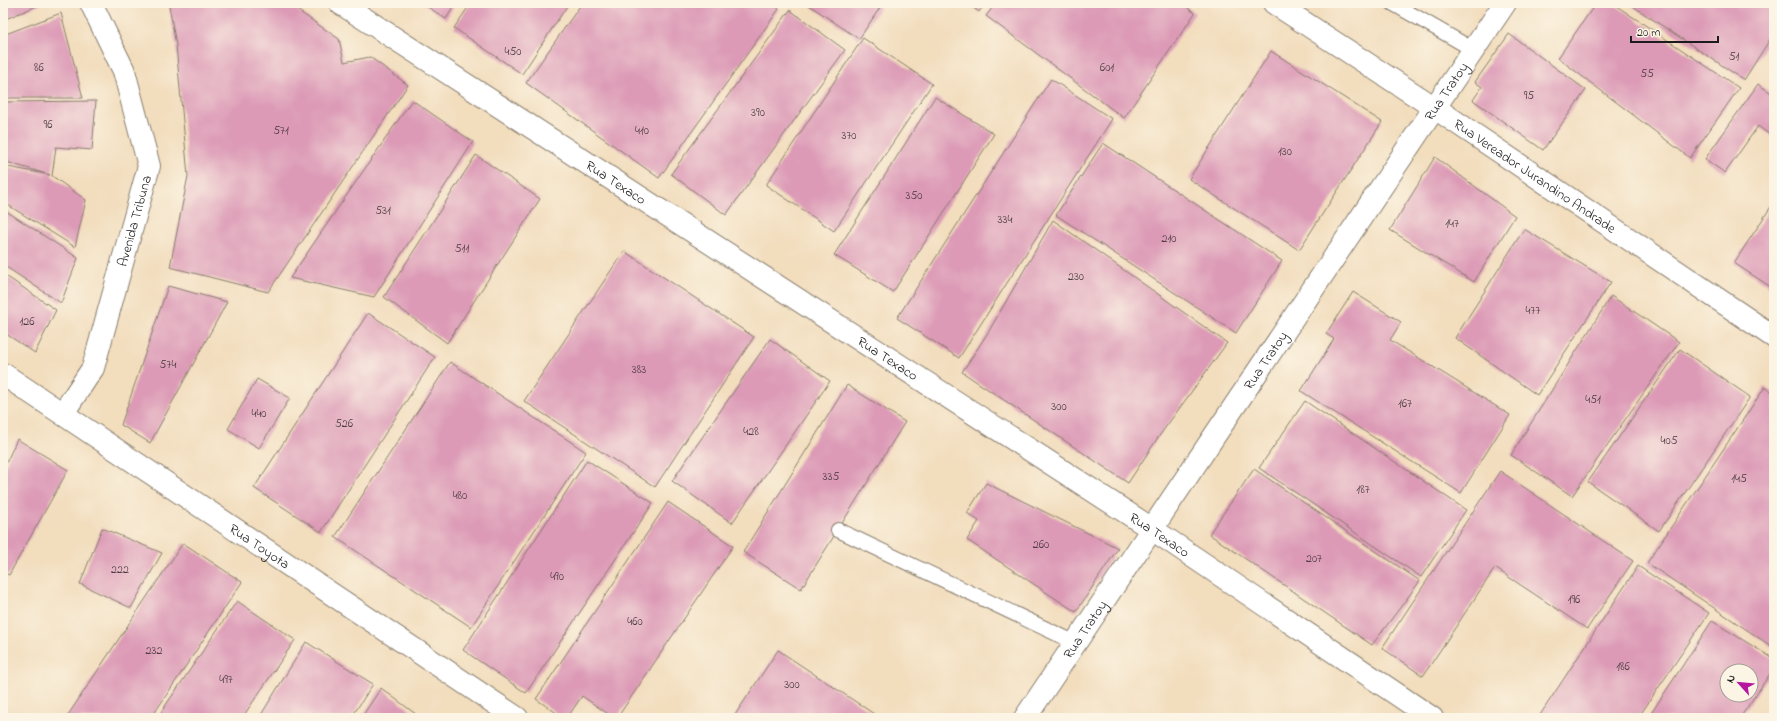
<svg xmlns="http://www.w3.org/2000/svg" width="1777" height="721" font-family="'Indie Flower',sans-serif">
  <rect width="100%" height="100%" fill="#fcf5e5"/>
  <filter id="ink" filterUnits="userSpaceOnUse"><feTurbulence type="fractalNoise" baseFrequency=".025" numOctaves="2"/><feDisplacementMap in="SourceGraphic" scale="8" xChannelSelector="R" yChannelSelector="G"/><feConvolveMatrix kernelMatrix="1 2 1 2 8 2 1 2 1" color-interpolation-filters="sRGB"/></filter>
  <filter id="wash" filterUnits="userSpaceOnUse"><feTurbulence type="fractalNoise" baseFrequency=".012" numOctaves="4" result="noise"/><feDisplacementMap in="SourceGraphic" scale="16" xChannelSelector="R" yChannelSelector="G"/><feGaussianBlur stdDeviation="0.9" result="paint"/><feColorMatrix in="noise" values="0 0 0 0 0 0 0 0 0 0 0 0 0 0 0 0 0 1.4 0 .05"/><feComposite in="paint" operator="in"/></filter>
  <g filter="url(#wash)">
    <rect width="100%" height="100%" fill="#f2ddbd"/>
    <g id="blocks">
      <g fill="#dc9ab6" fill-rule="evenodd">
        <path d="M3,3H44L3,20Z"/>
        <path d="M171,3H287L339,39L344,62L370,57L408,85L268,292L170,267L188,176L176,45L169,6Z"/>
        <path d="M422,3H456L446,19Z"/>
        <path d="M471,3H569L522,74L454,28Z"/>
        <path d="M582,3H771L779,9L659,178L526,83Z"/>
        <path d="M806,3H883L859,39Z"/>
        <path d="M967,3H985L979,12Z"/>
        <path d="M996,3H1181L1195,13L1124,118L986,16Z"/>
        <path d="M1596,3H1612L1739,88L1690,158L1558,58Z"/>
        <path d="M1628,3H1774V33L1744,80Z"/>
        <path d="M790,10L845,50L726,215L671,174Z"/>
        <path d="M61,13L83,98H3V35Z"/>
        <path d="M1509,34L1586,90L1543,150L1473,100L1482,87L1475,82Z"/>
        <path d="M863,38L932,84L834,231L766,185Z"/>
        <path d="M1271,51L1382,122L1299,250L1189,179Z"/>
        <path d="M1051,79L1112,119L959,358L897,318Z"/>
        <path d="M1758,84L1774,95V138L1758,126L1725,173L1705,159Z"/>
        <path d="M935,97L994,134L893,292L834,255Z"/>
        <path d="M412,100L473,142L374,297L290,278Z"/>
        <path d="M96,101L92,150L56,147L52,176L86,200L75,247L3,202V166L50,175L3,161V102Z"/>
        <path d="M1103,143L1282,261L1236,333L1056,215Z"/>
        <path d="M476,155L540,199L447,343L384,297Z"/>
        <path d="M1435,157L1515,216L1474,282L1390,230Z"/>
        <path d="M1774,202V289L1734,263Z"/>
        <path d="M3,209L78,258L61,303L3,265Z"/>
        <path d="M1053,220L1227,343L1157,439L1128,483L962,372L989,331Z"/>
        <path d="M1524,229L1611,282L1537,395L1455,338Z"/>
        <path d="M624,251L754,337L655,487L524,401Z"/>
        <path d="M3,274L56,310L35,353L3,332Z"/>
        <path d="M168,286L227,302L150,443L121,425Z"/>
        <path d="M1353,292L1401,322L1390,340L1510,415L1461,493L1301,391L1334,339L1326,334Z"/>
        <path d="M1611,296L1679,342L1572,496L1511,455Z"/>
        <path d="M368,313L435,357L321,532L254,488Z"/>
        <path d="M770,339L830,381L732,523L672,481Z"/>
        <path d="M1680,349L1750,397L1659,531L1588,482Z"/>
        <path d="M450,362L586,452L471,627L335,537Z"/>
        <path d="M257,379L290,398L259,448L228,429Z"/>
        <path d="M847,385L905,422L801,589L743,552Z"/>
        <path d="M1765,387L1774,393V648L1647,563Z"/>
        <path d="M1305,401L1466,510L1421,577L1259,468Z"/>
        <path d="M17,439L68,470L9,575L3,572V470Z"/>
        <path d="M587,460L653,503L526,693L463,650Z"/>
        <path d="M1254,469L1420,581L1372,645L1209,534Z"/>
        <path d="M1500,471L1633,561L1587,629L1495,568L1423,676L1382,648Z"/>
        <path d="M986,483L1118,548L1076,612L967,540L979,521L967,513Z"/>
        <path d="M668,502L733,546L617,718H614L582,696L567,718H564L536,699Z"/>
        <path d="M102,528L162,553L131,608L80,584Z"/>
        <path d="M183,543L242,582L151,718H66Z"/>
        <path d="M1638,566L1709,613L1638,718H1538Z"/>
        <path d="M237,601L295,640L242,718H157Z"/>
        <path d="M1712,621L1774,659V668L1740,718H1648ZM1727,671H1751V695H1727Z"/>
        <path d="M306,642L373,684L351,718H259Z"/>
        <path d="M778,650L880,718H733Z"/>
        <path d="M381,688L421,718H361Z"/>
      </g>
    </g>
  </g>
  <g filter="url(#ink)">
    <use href="#blocks" fill-opacity="0" stroke="#877c6c" stroke-width="1"/>
    <g fill="none" stroke-linecap="round" stroke-linejoin="round">
      <defs>
        <g id="service">
          <path d="M1392,3L1474,50"/>
          <path d="M838,530L1076,643"/>
        </g>
        <g id="minor">
          <path id="s1" d="M340,3L1152,529L1432,718"/>
          <path id="s2" d="M1274,3L1435,108L1774,337"/>
          <path id="s3" d="M3,374L517,718"/>
          <path id="s4" d="M63,413L93,368L149,166L124,71L91,3"/>
          <path id="s5" d="M1025,718L1505,3"/>
        </g>
      </defs>
      <use href="#service" stroke="#877c6c" stroke-width="16"/>
      <use href="#minor" stroke="#877c6c" stroke-width="24"/>
      <use href="#service" stroke="#fff" stroke-width="14"/>
      <use href="#minor" stroke="#fff" stroke-width="22"/>
    </g>
  </g>
  <g text-anchor="middle" stroke-width="3" stroke-linejoin="round" paint-order="stroke">
    <g font-size="12" fill="#4c3c42">
      <text x="513" y="55">450</text>
      <text x="1734" y="60">51</text>
      <text x="39" y="71">86</text>
      <text x="1107" y="71">601</text>
      <text x="1647" y="77">55</text>
      <text x="1529" y="99">95</text>
      <text x="758" y="116">390</text>
      <text x="48" y="128">96</text>
      <text x="281" y="134">571</text>
      <text x="642" y="134">410</text>
      <text x="849" y="139">370</text>
      <text x="1285" y="155">130</text>
      <text x="914" y="199">350</text>
      <text x="383" y="214">531</text>
      <text x="1005" y="223">334</text>
      <text x="1452" y="227">147</text>
      <text x="1169" y="242">210</text>
      <text x="462" y="252">511</text>
      <text x="1076" y="280">230</text>
      <text x="1533" y="314">477</text>
      <text x="27" y="325">126</text>
      <text x="168" y="368">574</text>
      <text x="639" y="373">383</text>
      <text x="1593" y="403">451</text>
      <text x="1405" y="407">167</text>
      <text x="1059" y="410">300</text>
      <text x="259" y="417">440</text>
      <text x="344" y="427">526</text>
      <text x="751" y="435">428</text>
      <text x="1669" y="444">405</text>
      <text x="831" y="480">335</text>
      <text x="1739" y="482">145</text>
      <text x="1363" y="493">187</text>
      <text x="460" y="499">480</text>
      <text x="1041" y="548">260</text>
      <text x="1314" y="562">207</text>
      <text x="120" y="573">222</text>
      <text x="557" y="580">490</text>
      <text x="1574" y="603">196</text>
      <text x="635" y="625">460</text>
      <text x="154" y="654">232</text>
      <text x="1623" y="670">186</text>
      <text x="226" y="683">497</text>
      <text x="792" y="688">300</text>
    </g>
    <g font-size="14" fill="#1c1c1c" stroke="#fcf5e5">
      <text dy="5" stroke="none"><textPath href="#s5" startOffset="755">Rua Tratoy</textPath></text>
      <text dy="5" stroke="none"><textPath href="#s2" startOffset="313">Rua Vereador Jurandino Andrade</textPath></text>
      <text dy="5" stroke="none"><textPath href="#s1" startOffset="329">Rua Texaco</textPath></text>
      <text dy="5" stroke="none"><textPath href="#s4" startOffset="207">Avenida Tribuna</textPath></text>
      <text dy="5" stroke="none"><textPath href="#s1" startOffset="653">Rua Texaco</textPath></text>
      <text dy="5" stroke="none"><textPath href="#s5" startOffset="431">Rua Tratoy</textPath></text>
      <text dy="5" stroke="none"><textPath href="#s1" startOffset="977">Rua Texaco</textPath></text>
      <text dy="5" stroke="none"><textPath href="#s3" startOffset="309">Rua Toyota</textPath></text>
      <text dy="5" stroke="none"><textPath href="#s5" startOffset="107">Rua Tratoy</textPath></text>
    </g>
  </g>
  <rect width="1777" height="721" fill="none" stroke="#fcf5e5" stroke-width="16"/>
  <g transform="translate(1739 683) rotate(297)"><circle r="19" fill="#fcf5e5" stroke="#a29e95"/>
  <path d="M0-3L7 15L0 10L-7 15Z" fill="#b5179e"/>
  <text y="-6" font-size="11" font-weight="bold" text-anchor="middle" fill="#1c1c1c">N</text>
  </g>
  <path d="M1631 36v6h87v-6" fill="none" stroke="#1c1c1c" stroke-width="2"/>
  <text x="1637" y="36" font-size="12" fill="#1c1c1c" stroke="#fcf5e5" stroke-width="3" paint-order="stroke">20 m</text>
</svg>
